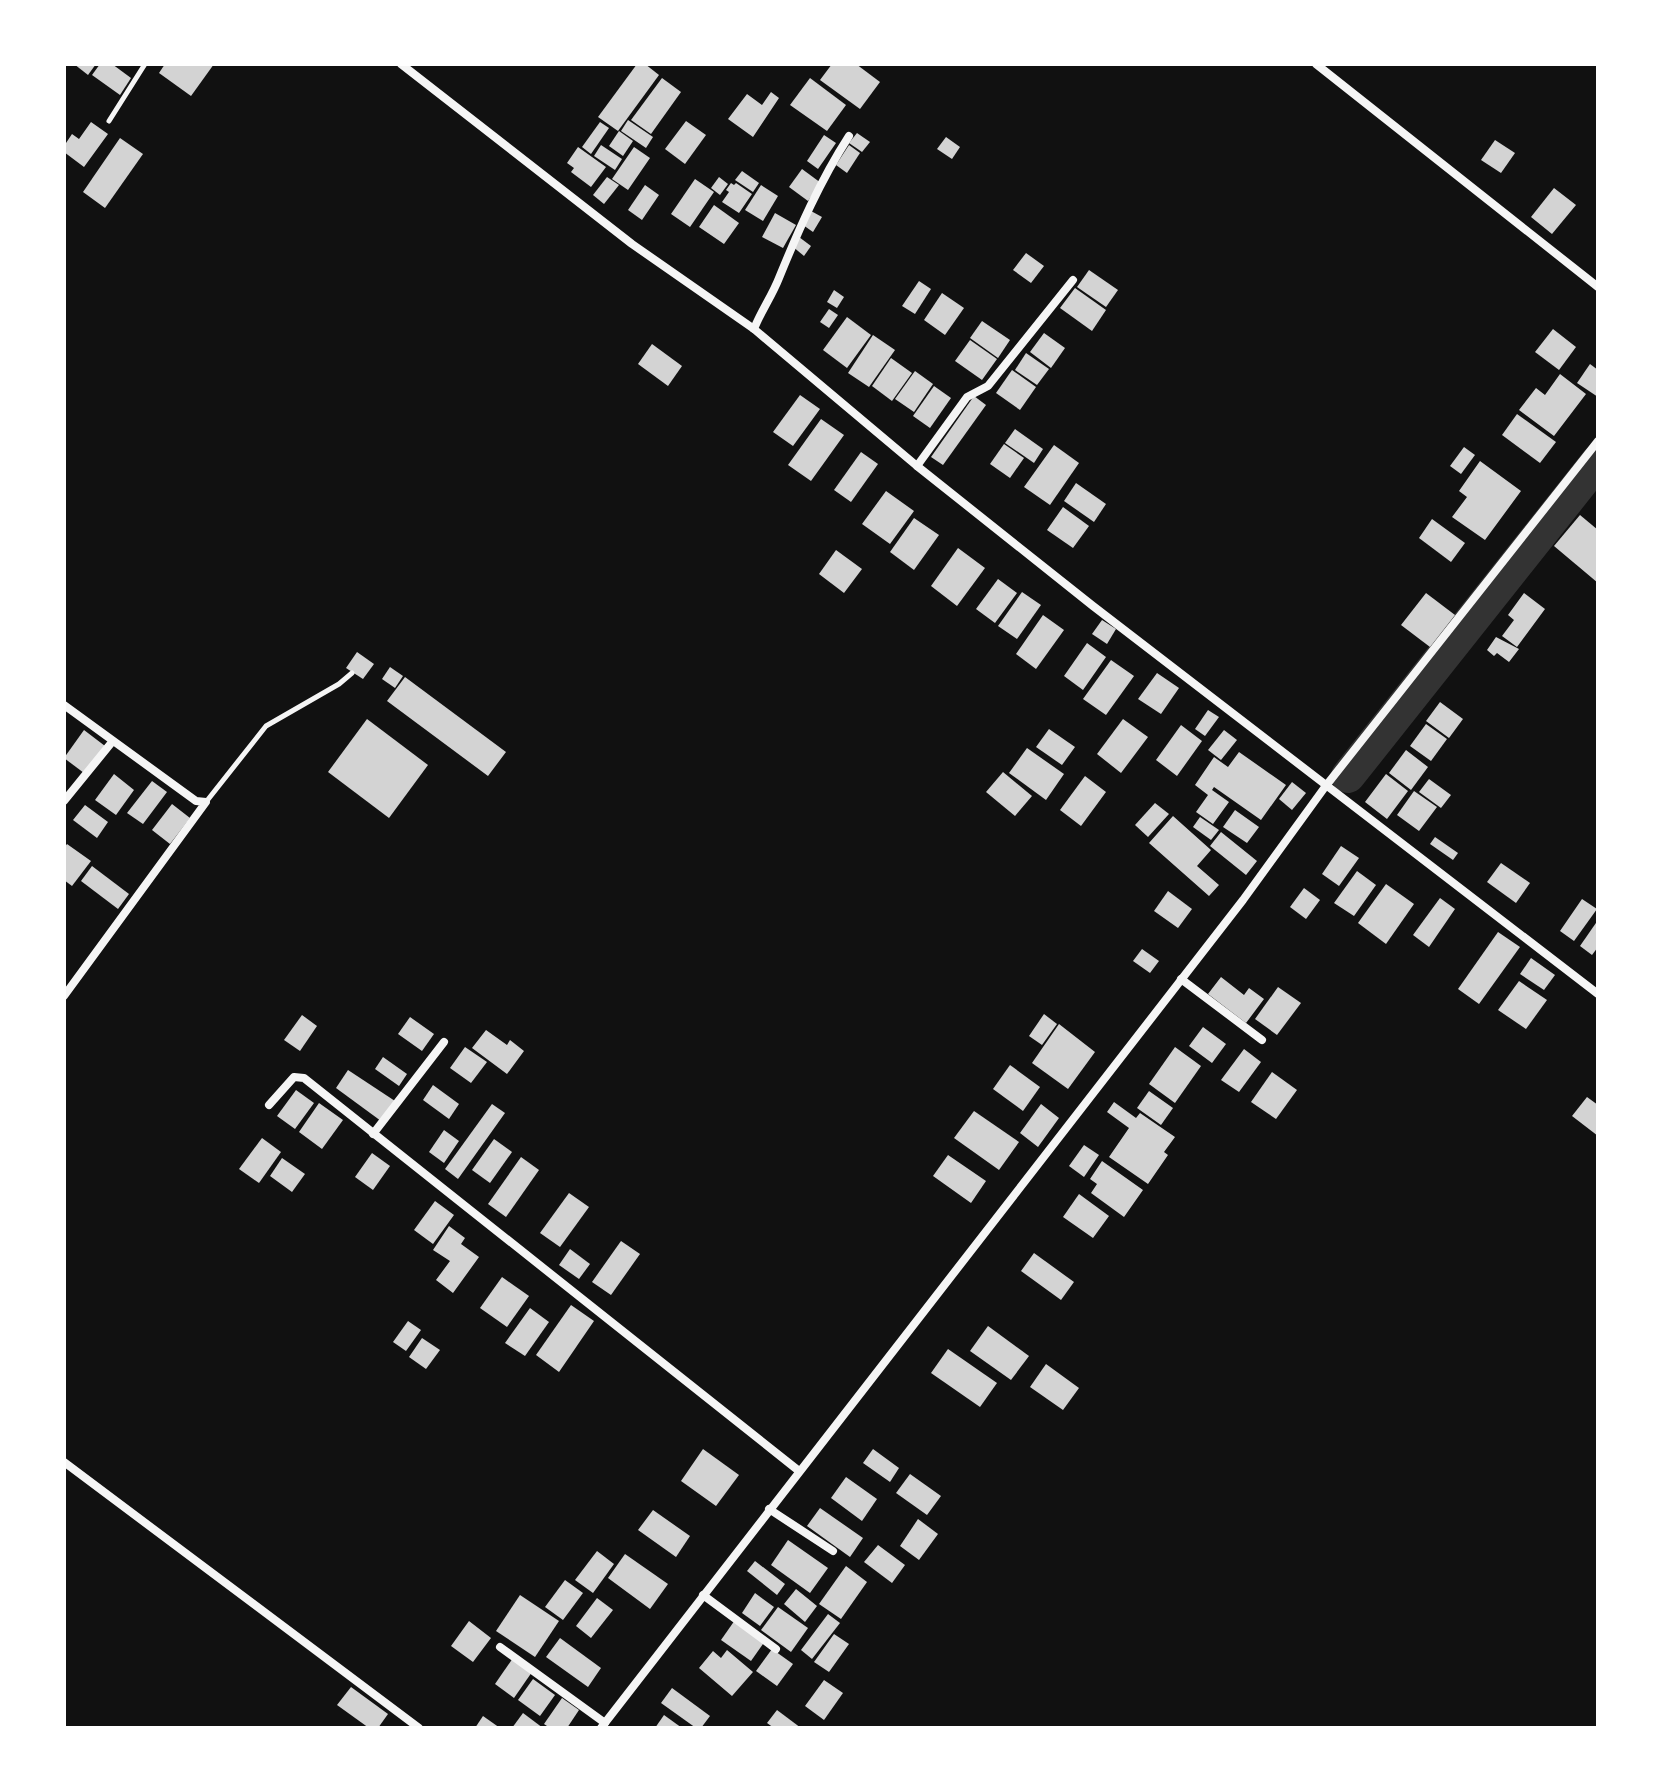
<svg xmlns="http://www.w3.org/2000/svg" width="1662" height="1792" font-family="Inter,sans-serif">
  <rect width="100%" height="100%" fill="#111"/>
  <g fill="none" stroke-linecap="round" stroke-linejoin="round">
    <path stroke="#333" stroke-width="34" d="M1348,776L1598,461"/>
  </g>
  <g fill="#d3d3d3">
    <path d="M74,64H96L88,75Z"/>
    <path d="M100,64H112L131,78L120,95L92,75Z"/>
    <path d="M165,64H214L191,96L159,73Z"/>
    <path d="M637,64H645L659,75L618,131L598,117Z"/>
    <path d="M832,64H856L880,82L860,109L820,80Z"/>
    <path d="M662,78L681,92L651,134L631,120Z"/>
    <path d="M810,78L846,105L827,131L790,105Z"/>
    <path d="M771,92L779,98L753,137L728,119L747,94L762,105Z"/>
    <path d="M628,120L653,137L646,148L621,131Z"/>
    <path d="M686,121L706,135L685,164L665,149Z"/>
    <path d="M91,122L108,134L84,167L64,152V146L72,134L79,139Z"/>
    <path d="M600,122L609,128L591,154L582,147Z"/>
    <path d="M619,131L633,141L623,156L609,146Z"/>
    <path d="M857,133L870,142L862,152L849,143Z"/>
    <path d="M824,135L836,143L818,169L807,161Z"/>
    <path d="M946,137L960,147L952,159L937,149Z"/>
    <path d="M120,138L143,154L105,208L83,192Z"/>
    <path d="M1495,140L1515,153L1501,173L1481,160Z"/>
    <path d="M601,145L622,159L615,170L594,156Z"/>
    <path d="M849,145L860,153L847,173L836,165Z"/>
    <path d="M578,147L606,167L591,187L571,172L574,168L567,163Z"/>
    <path d="M634,147L650,158L628,190L612,179Z"/>
    <path d="M802,169L821,183L808,201L789,187Z"/>
    <path d="M742,171L759,183L753,192L735,180Z"/>
    <path d="M607,177L619,185L604,204L593,195Z"/>
    <path d="M719,177L728,184L720,195L711,188Z"/>
    <path d="M695,179L714,192L690,227L671,214Z"/>
    <path d="M731,183L734,185L736,183L752,194L739,213L722,202L729,192L726,190Z"/>
    <path d="M645,185L659,195L642,220L628,210Z"/>
    <path d="M761,185L778,196L763,221L745,210Z"/>
    <path d="M1554,188L1576,205L1552,234L1531,217Z"/>
    <path d="M714,205L739,223L724,244L699,227Z"/>
    <path d="M811,211L822,217L813,232L803,225Z"/>
    <path d="M775,213L796,225L783,248L762,237Z"/>
    <path d="M799,237L811,246L804,256L792,246Z"/>
    <path d="M1026,253L1044,266L1031,283L1013,270Z"/>
    <path d="M1089,270L1118,290L1106,307L1077,287Z"/>
    <path d="M919,281L931,289L915,314L902,306Z"/>
    <path d="M1075,288L1106,310L1092,331L1060,308Z"/>
    <path d="M834,290L844,297L837,308L827,302Z"/>
    <path d="M942,293L964,308L945,335L924,320Z"/>
    <path d="M829,309L838,315L829,328L820,322Z"/>
    <path d="M847,317L871,335L847,368L823,350Z"/>
    <path d="M982,321L1010,340L998,358L970,338Z"/>
    <path d="M1553,329L1576,347L1559,370L1535,352Z"/>
    <path d="M1044,333L1065,348L1051,368L1030,352Z"/>
    <path d="M873,335L895,350L869,387L848,373Z"/>
    <path d="M970,340L997,359L982,380L955,361Z"/>
    <path d="M652,344L682,366L668,386L638,364Z"/>
    <path d="M1026,353L1049,369L1037,385L1015,370Z"/>
    <path d="M891,358L912,373L892,401L872,386Z"/>
    <path d="M1590,364L1598,370V397L1577,383Z"/>
    <path d="M1012,370L1036,387L1020,410L996,393Z"/>
    <path d="M915,371L933,384L914,412L895,399Z"/>
    <path d="M1560,374L1586,394L1554,436L1519,410L1536,388L1545,395Z"/>
    <path d="M934,386L951,398L930,428L913,416Z"/>
    <path d="M800,395L820,409L793,446L773,432Z"/>
    <path d="M974,396L986,405L943,465L931,457Z"/>
    <path d="M1517,414L1556,442L1540,463L1502,435Z"/>
    <path d="M821,419L844,435L811,481L788,465Z"/>
    <path d="M1015,429L1043,449L1034,463L1005,443Z"/>
    <path d="M1004,444L1024,458L1010,478L990,464Z"/>
    <path d="M1054,445L1079,463L1050,505L1024,487Z"/>
    <path d="M1464,447L1475,455L1461,474L1450,466Z"/>
    <path d="M861,452L878,464L851,502L834,490Z"/>
    <path d="M1480,461L1521,491L1485,540L1452,517L1467,497L1459,491Z"/>
    <path d="M1076,483L1106,504L1094,522L1064,501Z"/>
    <path d="M886,491L914,511L890,544L862,524Z"/>
    <path d="M1063,507L1089,526L1073,548L1047,530Z"/>
    <path d="M1580,515L1598,530V583L1554,546Z"/>
    <path d="M914,518L939,535L914,570L890,552Z"/>
    <path d="M1432,519L1465,543L1451,562L1419,538Z"/>
    <path d="M958,548L985,568L957,606L931,586Z"/>
    <path d="M836,550L862,569L844,593L819,574Z"/>
    <path d="M998,579L1017,593L995,623L976,609Z"/>
    <path d="M1022,592L1041,605L1017,639L998,626Z"/>
    <path d="M1426,593L1455,615L1430,647L1401,625Z"/>
    <path d="M1524,593L1545,609L1517,647L1502,636L1514,620L1508,615Z"/>
    <path d="M1043,615L1064,630L1036,669L1016,654Z"/>
    <path d="M1102,620L1116,629L1107,644L1092,634Z"/>
    <path d="M1496,637L1519,649L1509,662L1497,653L1494,656L1487,650Z"/>
    <path d="M1087,643L1106,657L1083,690L1064,676Z"/>
    <path d="M357,652L374,664L363,679L346,668Z"/>
    <path d="M1111,660L1134,676L1106,715L1083,699Z"/>
    <path d="M390,667L403,676L395,688L382,679Z"/>
    <path d="M1157,673L1179,688L1161,714L1138,699Z"/>
    <path d="M405,677L506,752L488,776L387,701Z"/>
    <path d="M1440,702L1463,719L1449,738L1426,721Z"/>
    <path d="M1208,710L1219,717L1205,736L1195,729Z"/>
    <path d="M367,719L428,765L389,818L328,772Z"/>
    <path d="M1123,719L1148,737L1121,773L1097,754Z"/>
    <path d="M1426,724L1447,739L1431,761L1410,746Z"/>
    <path d="M1181,725L1202,741L1177,776L1156,760Z"/>
    <path d="M1049,729L1075,747L1062,765L1036,747Z"/>
    <path d="M84,730L105,746L84,773L64,758Z"/>
    <path d="M1224,730L1237,740L1221,760L1208,750Z"/>
    <path d="M1027,748L1064,774L1046,800L1009,773Z"/>
    <path d="M1406,750L1428,767L1411,790L1389,773Z"/>
    <path d="M1239,752L1286,785L1261,820L1214,787L1212,790L1229,802L1213,824L1196,812L1208,795L1195,785L1214,757L1228,767Z"/>
    <path d="M1003,772L1032,796L1015,816L986,792Z"/>
    <path d="M114,774L134,790L116,815L95,800Z"/>
    <path d="M1386,774L1408,791L1387,819L1365,802Z"/>
    <path d="M1085,776L1106,792L1081,826L1060,810Z"/>
    <path d="M1429,779L1451,795L1441,808L1419,792Z"/>
    <path d="M152,781L167,792L143,824L127,813Z"/>
    <path d="M1292,782L1306,793L1292,810L1279,799Z"/>
    <path d="M1414,791L1437,807L1419,831L1397,815Z"/>
    <path d="M1155,803L1169,814L1148,837L1135,825Z"/>
    <path d="M172,804L190,818L170,844L152,830Z"/>
    <path d="M85,805L108,822L97,838L73,820Z"/>
    <path d="M1235,810L1259,827L1247,843L1223,827Z"/>
    <path d="M1173,816L1211,850L1197,866L1219,885L1209,896L1149,843Z"/>
    <path d="M1200,817L1219,830L1211,840L1193,827Z"/>
    <path d="M1221,832L1257,861L1246,875L1210,846Z"/>
    <path d="M1435,837L1458,853L1453,860L1430,844Z"/>
    <path d="M67,844L91,861L72,886L64,880V848Z"/>
    <path d="M1341,846L1359,858L1339,886L1322,874Z"/>
    <path d="M1501,863L1530,883L1516,903L1487,882Z"/>
    <path d="M92,866L129,894L118,909L81,881Z"/>
    <path d="M1357,871L1376,885L1354,916L1334,903Z"/>
    <path d="M1386,884L1414,904L1386,944L1358,923Z"/>
    <path d="M1304,888L1320,900L1306,919L1290,907Z"/>
    <path d="M1168,891L1192,909L1178,928L1154,911Z"/>
    <path d="M1440,898L1455,909L1429,947L1413,935Z"/>
    <path d="M1582,899L1597,909L1574,941L1560,931Z"/>
    <path d="M1598,920V947L1592,955L1580,946Z"/>
    <path d="M1498,932L1520,947L1479,1004L1458,989Z"/>
    <path d="M1142,949L1159,961L1150,973L1133,961Z"/>
    <path d="M1531,958L1555,975L1544,990L1520,974Z"/>
    <path d="M1221,977L1244,995L1249,988L1264,999L1246,1023L1208,994Z"/>
    <path d="M1519,981L1547,1000L1526,1029L1498,1010Z"/>
    <path d="M1278,987L1301,1003L1277,1035L1255,1019Z"/>
    <path d="M1044,1014L1057,1024L1042,1045L1029,1036Z"/>
    <path d="M302,1015L317,1026L300,1051L284,1040Z"/>
    <path d="M410,1017L434,1034L422,1051L398,1034Z"/>
    <path d="M1059,1024L1095,1052L1068,1089L1032,1063Z"/>
    <path d="M1203,1027L1226,1044L1212,1063L1189,1046Z"/>
    <path d="M486,1030L507,1045L510,1040L524,1051L507,1074L472,1048Z"/>
    <path d="M465,1047L487,1062L471,1083L450,1068Z"/>
    <path d="M1175,1047L1201,1066L1175,1103L1149,1084Z"/>
    <path d="M1244,1049L1261,1062L1239,1092L1221,1080Z"/>
    <path d="M383,1057L407,1074L399,1086L375,1069Z"/>
    <path d="M1010,1065L1040,1087L1023,1111L993,1089Z"/>
    <path d="M348,1070L395,1101L381,1121L336,1088Z"/>
    <path d="M1272,1072L1297,1090L1276,1119L1251,1102Z"/>
    <path d="M433,1085L459,1104L449,1119L423,1100Z"/>
    <path d="M296,1090L314,1103L295,1129L277,1116Z"/>
    <path d="M1149,1091L1173,1108L1161,1125L1137,1108Z"/>
    <path d="M1587,1097L1598,1105V1136L1572,1116Z"/>
    <path d="M1114,1102L1136,1118L1140,1113L1175,1137L1164,1152L1168,1155L1148,1184L1109,1157L1129,1128L1107,1112Z"/>
    <path d="M319,1103L343,1120L322,1149L299,1132Z"/>
    <path d="M492,1104L505,1113L458,1179L445,1169Z"/>
    <path d="M1041,1104L1059,1118L1038,1147L1020,1133Z"/>
    <path d="M974,1111L1019,1142L999,1170L954,1138Z"/>
    <path d="M444,1130L459,1141L444,1163L429,1152Z"/>
    <path d="M262,1138L281,1152L259,1183L239,1169Z"/>
    <path d="M494,1139L512,1152L490,1183L472,1170Z"/>
    <path d="M1084,1145L1099,1155L1084,1177L1069,1166Z"/>
    <path d="M372,1153L390,1166L373,1190L355,1177Z"/>
    <path d="M948,1155L986,1181L971,1203L933,1176Z"/>
    <path d="M521,1157L539,1170L506,1217L488,1204Z"/>
    <path d="M282,1158L305,1174L292,1192L270,1176Z"/>
    <path d="M1102,1161L1143,1190L1124,1217L1091,1193L1097,1184L1090,1179Z"/>
    <path d="M569,1193L589,1207L560,1247L540,1233Z"/>
    <path d="M1079,1194L1109,1216L1093,1238L1063,1217Z"/>
    <path d="M435,1201L454,1215L433,1244L414,1230Z"/>
    <path d="M449,1226L465,1238L461,1244L479,1257L453,1293L436,1280L450,1261L433,1250Z"/>
    <path d="M621,1241L640,1254L611,1295L592,1282Z"/>
    <path d="M570,1249L590,1264L579,1279L559,1265Z"/>
    <path d="M1034,1253L1074,1282L1061,1300L1021,1271Z"/>
    <path d="M502,1277L529,1296L507,1327L480,1308Z"/>
    <path d="M571,1305L594,1321L559,1372L536,1355Z"/>
    <path d="M530,1308L549,1322L525,1356L505,1343Z"/>
    <path d="M408,1321L421,1330L406,1351L393,1342Z"/>
    <path d="M988,1326L1029,1356L1011,1380L970,1351Z"/>
    <path d="M422,1338L440,1350L426,1369L409,1357Z"/>
    <path d="M948,1349L997,1383L980,1407L931,1373Z"/>
    <path d="M1046,1364L1079,1388L1063,1410L1030,1387Z"/>
    <path d="M703,1449L739,1475L716,1506L681,1481Z"/>
    <path d="M873,1449L899,1468L890,1482L863,1463Z"/>
    <path d="M910,1474L941,1496L927,1515L896,1493Z"/>
    <path d="M846,1477L877,1499L862,1521L831,1498Z"/>
    <path d="M820,1508L863,1538L850,1557L807,1526Z"/>
    <path d="M653,1510L690,1536L676,1557L638,1530Z"/>
    <path d="M918,1519L938,1534L919,1560L900,1546Z"/>
    <path d="M788,1540L828,1568L810,1593L771,1565Z"/>
    <path d="M878,1545L905,1565L892,1583L864,1562Z"/>
    <path d="M597,1551L614,1564L593,1593L575,1580Z"/>
    <path d="M625,1554L668,1584L650,1609L608,1578Z"/>
    <path d="M755,1561L785,1584L777,1595L747,1571Z"/>
    <path d="M846,1566L867,1582L841,1619L819,1604Z"/>
    <path d="M565,1580L583,1593L563,1620L545,1607Z"/>
    <path d="M796,1589L817,1606L805,1622L784,1604Z"/>
    <path d="M755,1593L774,1607L760,1626L742,1613Z"/>
    <path d="M520,1595L559,1621L535,1657L496,1631Z"/>
    <path d="M597,1598L613,1610L591,1638L576,1626Z"/>
    <path d="M778,1607L808,1628L791,1652L761,1630Z"/>
    <path d="M828,1614L840,1623L812,1659L801,1650Z"/>
    <path d="M735,1620L765,1641L751,1661L721,1640Z"/>
    <path d="M469,1621L491,1638L473,1662L451,1646Z"/>
    <path d="M834,1634L849,1644L829,1672L814,1662Z"/>
    <path d="M560,1638L601,1668L588,1687L546,1657Z"/>
    <path d="M772,1649L793,1664L777,1686L756,1671Z"/>
    <path d="M727,1650L753,1672L732,1696L699,1668L713,1651L721,1658Z"/>
    <path d="M513,1658L532,1672L514,1698L495,1684Z"/>
    <path d="M533,1679L555,1695L540,1716L518,1700Z"/>
    <path d="M824,1680L843,1693L824,1720L805,1706Z"/>
    <path d="M351,1687L388,1714L378,1728H369L337,1705Z"/>
    <path d="M672,1688L710,1716L701,1728H696L661,1703Z"/>
    <path d="M562,1698L579,1710L567,1728H550L544,1724Z"/>
    <path d="M777,1710L801,1728H774L767,1723Z"/>
    <path d="M523,1713L543,1728H512Z"/>
    <path d="M664,1715L682,1728H655Z"/>
    <path d="M483,1716L500,1728H475Z"/>
  </g>
  <g fill="none" stroke-linecap="round" stroke-linejoin="round">
    <g stroke="#f5f5f5" stroke-width="5">
      <path d="M109,121L145,64"/>
      <path d="M206,802L266,726L339,684L352,673"/>
    </g>
    <g stroke="#f5f5f5" stroke-width="8">
      <path d="M401,64L632,244L754,329L917,466L1093,606L1598,994"/>
      <path d="M1316,64L1598,287"/>
      <path d="M754,329C761,311 772,296 779,278C799,229 820,181 849,136"/>
      <path d="M917,466L967,397L988,386L1073,280"/>
      <path d="M64,705L196,801L206,802L64,996"/>
      <path d="M64,801L112,742"/>
      <path d="M1181,979L1262,1040"/>
      <path d="M269,1105L294,1077L304,1078L799,1471"/>
      <path d="M373,1134L444,1042"/>
      <path d="M64,1462L419,1728"/>
      <path d="M769,1509L833,1551"/>
      <path d="M703,1595L776,1649"/>
      <path d="M500,1647L605,1723"/>
      <path d="M601,1728L1243,900L1325,787L1598,441"/>
    </g>
  </g>
  <rect width="1662" height="1792" fill="none" stroke="#ffffff" stroke-width="132"/>
</svg>
